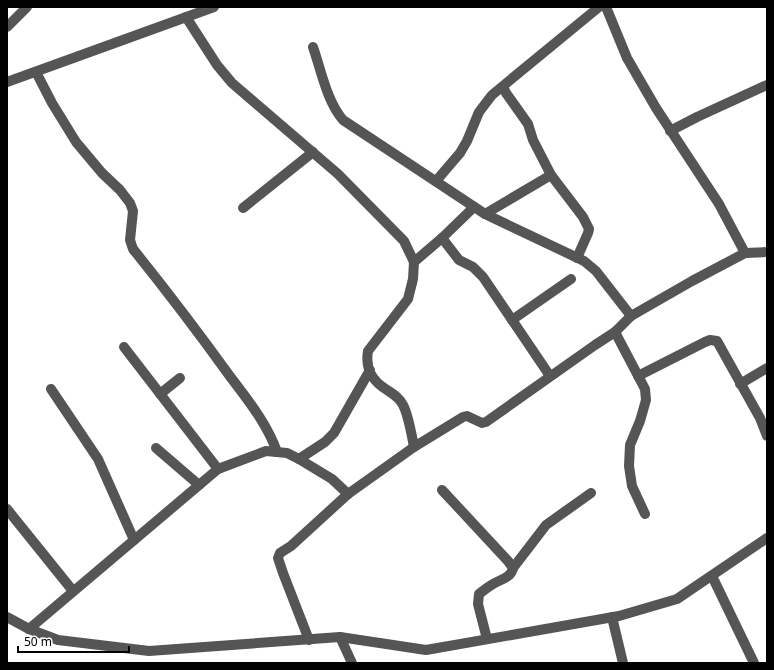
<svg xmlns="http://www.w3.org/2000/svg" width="774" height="670" font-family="'Noto Sans',sans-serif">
  <rect width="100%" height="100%" fill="#fff"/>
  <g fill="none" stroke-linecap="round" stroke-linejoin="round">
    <g stroke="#555" stroke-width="10">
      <path d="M606,7L627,58L656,108L719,204L745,253"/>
      <path d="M186,17L217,65L232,83L338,174L404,241L414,262L413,279L408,299L368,351C365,369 372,381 387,390C393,394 400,398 403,405C408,414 412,436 414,447"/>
      <path d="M7,27L27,7"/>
      <path d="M313,47C321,70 327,102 343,120L485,214L584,261L596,271L631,316"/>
      <path d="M36,72L52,103L76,142L102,173L120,190L130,203L133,211L130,240L133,249C166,290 198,332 229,375C247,399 267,423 277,452"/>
      <path d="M7,82L214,7"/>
      <path d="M503,87L506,93L528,124L533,140L551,175L583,217L589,229L588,233L577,258"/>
      <path d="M670,131L697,117L767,85"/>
      <path d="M436,181L460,153L467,141L479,112L492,95L599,7"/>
      <path d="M243,208L313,152"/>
      <path d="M485,214L551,175"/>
      <path d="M442,238L459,260L473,267L483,277L550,376"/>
      <path d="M414,262L442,238L474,207"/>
      <path d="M512,320L571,279"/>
      <path d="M615,332L645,389L646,400L640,421L630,445L629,466L632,486L645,514"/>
      <path d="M124,347L218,469"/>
      <path d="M638,376L705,342L710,340L717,341L760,418L767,436"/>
      <path d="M740,384L767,368"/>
      <path d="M51,389L98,459L134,540"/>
      <path d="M160,394L180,378"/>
      <path d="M156,448L199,485"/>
      <path d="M299,459L325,442L334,433L370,370"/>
      <path d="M442,490L508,561L513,568C511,578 501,579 493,584C488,587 484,590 479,594L478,604L487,639"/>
      <path d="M7,509L73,591"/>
      <path d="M513,568L546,525L591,493"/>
      <path d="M712,576L754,663"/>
      <path d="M7,617L29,629L58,640L149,651L340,637L426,650L619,616L677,599L767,538"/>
      <path d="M612,617L623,663"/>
      <path d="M29,629L218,469L266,451L287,453L299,459L332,479L348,494"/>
      <path d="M340,637L352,663"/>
      <path d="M309,640L283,573L278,558L280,553L291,546L348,494L414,447L463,417L467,416L482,423L486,422L595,345L615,332L631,316L692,281L745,253L767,252"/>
    </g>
  </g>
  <rect width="774" height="670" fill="none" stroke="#000000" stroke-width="16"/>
  <path d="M18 646v6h111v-6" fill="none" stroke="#000000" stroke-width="2"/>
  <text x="24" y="646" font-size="12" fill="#000000" stroke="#ffffff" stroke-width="3" paint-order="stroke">50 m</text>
</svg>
